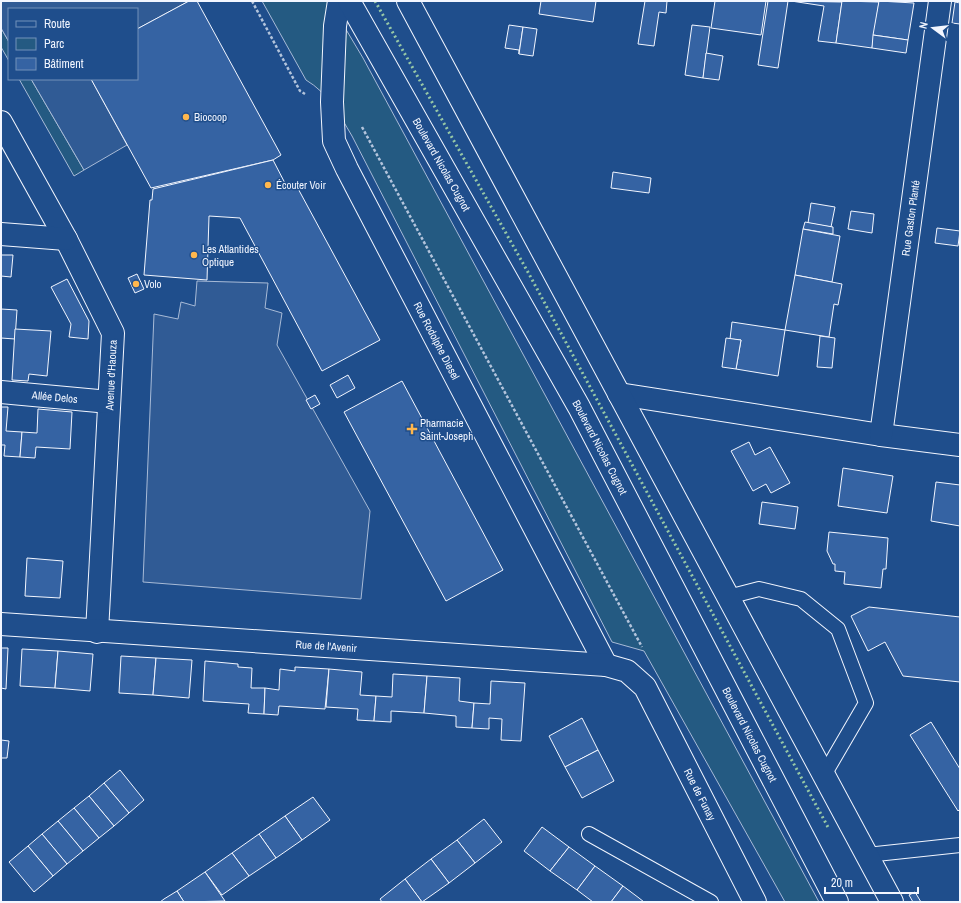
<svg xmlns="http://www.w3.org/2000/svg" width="961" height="903" font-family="'Archivo Narrow',sans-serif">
  <rect width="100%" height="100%" fill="#1f4e8c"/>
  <g fill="#245a82" stroke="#a8bbd7">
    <path d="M262,1H329L363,58L819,902H785L644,651L612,642L352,136C339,114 328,93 306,80Z"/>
    <path d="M1,28L9,42V61L1,47Z"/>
    <path d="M19,79H31L84,170L74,176Z"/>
  </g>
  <g fill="#305b95" stroke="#a8bbd7">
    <path d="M1,1H189L137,29V9H9V42L1,28Z"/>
    <path d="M31,79H91L127,145L84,170Z"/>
    <path d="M197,281L268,283L265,308L282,313L277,345L370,511L361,599L143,582L154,314L178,319L181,302L195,306Z"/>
  </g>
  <g fill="#3563a3" stroke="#f2f6ff">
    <path d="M189,1H197L281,155L273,160L151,188L91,79H137V29Z"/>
    <path d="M541,1H596L593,22L539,14Z"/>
    <path d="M645,1H667L666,13L659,12L654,46L638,44Z"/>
    <path d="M715,1H766L761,35L711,28Z"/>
    <path d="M768,1H788L778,68L758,65Z"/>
    <path d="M791,1L842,2L836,43L818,41L824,6Z"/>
    <path d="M842,1L879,2L872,48L836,43Z"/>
    <path d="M879,1L914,3L908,40L873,35Z"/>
    <path d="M955,2L960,3V24L952,23Z"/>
    <path d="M509,25L523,27L519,54V50L505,48Z"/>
    <path d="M692,25L710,27L703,78L685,75Z"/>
    <path d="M523,27L537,29L533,56L519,54Z"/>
    <path d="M873,35L908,40L906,53L872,48Z"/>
    <path d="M706,53L723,56L719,80L703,78Z"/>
    <path d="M273,160L287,187L295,183L380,340L322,371L240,218L209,216L207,280L144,275L150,200H152L153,189Z"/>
    <path d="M613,172L651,178L649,193L611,188Z"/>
    <path d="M811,203L835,207L831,227L808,223Z"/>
    <path d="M851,211L874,214L872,233L848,229Z"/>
    <path d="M805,222L833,227V234L803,229Z"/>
    <path d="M937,228L960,231L958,246L935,243Z"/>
    <path d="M803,229L840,236L832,282L795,275Z"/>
    <path d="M1,255H13L11,277L1,276Z"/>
    <path d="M137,274L144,289L135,293L128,278Z"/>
    <path d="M795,275L842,284L838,305L834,304L829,337L785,330Z"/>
    <path d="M67,279L89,321L88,339L69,337L71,324L51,287Z"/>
    <path d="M1,309L17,310L15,339L1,338Z"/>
    <path d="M732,322L785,330L778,376L736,369L741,340L730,339Z"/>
    <path d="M15,329L51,331L47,376L29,374L28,381L12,380Z"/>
    <path d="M820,336L835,338L832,368L817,367Z"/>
    <path d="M726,338L741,340L736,369L722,367Z"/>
    <path d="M348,375L355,388L337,398L330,385Z"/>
    <path d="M402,381L503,570L446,601L344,412Z"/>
    <path d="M315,395L320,404L311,409L306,400Z"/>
    <path d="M1,407H8L6,431L22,432L20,457L4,456L5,445H1Z"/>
    <path d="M38,409L72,412L70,449L36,447L35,458L20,457L22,432L37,433Z"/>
    <path d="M749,442L755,455L770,447L790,483L771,493L766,484L753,491L731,451Z"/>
    <path d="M843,468L893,476L887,513L838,506Z"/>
    <path d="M936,482L960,485V526L931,521Z"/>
    <path d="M762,502L798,507L795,529L759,524Z"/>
    <path d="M829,532L888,538L886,569H883L881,588L844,584L845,572L835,571V564H833L827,551Z"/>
    <path d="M27,558L63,561L60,598L25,596Z"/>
    <path d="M869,607L960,617V682L903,676L885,642L868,651L851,616Z"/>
    <path d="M1,648H8L6,689L1,688Z"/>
    <path d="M22,649L58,651L55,688L20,686Z"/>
    <path d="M58,651L93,654L90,691L55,688Z"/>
    <path d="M121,656L156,658L153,695L119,693Z"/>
    <path d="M156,658L192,660L189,698L153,695Z"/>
    <path d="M205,661L238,664V667L252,668L251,688H265L264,714L248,713L249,704L203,701Z"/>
    <path d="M295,667L329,669L325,709L279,706L278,715L264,714L265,688L279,690L280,669L295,671Z"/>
    <path d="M329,669L362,672L360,695L376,696L374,721L357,720L358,709L326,707Z"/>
    <path d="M393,674L427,676L424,713L391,711V722L374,721L376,696L392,697Z"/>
    <path d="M427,676L460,678L459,701L474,703L472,728L456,727V716L424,713Z"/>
    <path d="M491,681L525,683L521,741L501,740L502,719L489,718V729L472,728L474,703L490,704Z"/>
    <path d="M582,718L598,750L565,767L549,736Z"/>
    <path d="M931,722L960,769V809L958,811L910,735Z"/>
    <path d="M1,740L9,741L7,758H1Z"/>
    <path d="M598,750L614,781L582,798L565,767Z"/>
    <path d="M120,770L144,800L129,813L104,783Z"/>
    <path d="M104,783L129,813L114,826L89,796Z"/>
    <path d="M89,796L114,826L99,838L74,808Z"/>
    <path d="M313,797L330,820L302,840L285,816Z"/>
    <path d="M74,808L99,838L83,851L58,821Z"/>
    <path d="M285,816L302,840L276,858L259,834Z"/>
    <path d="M484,819L502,842L475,863L457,840Z"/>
    <path d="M58,821L83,851L67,864L42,834Z"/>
    <path d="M542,827L569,847L550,871L524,851Z"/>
    <path d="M42,834L67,864L53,876L28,846Z"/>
    <path d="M259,834L276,858L249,876L232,853Z"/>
    <path d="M457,840L475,863L449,883L431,859Z"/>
    <path d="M28,846L53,876L34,892L9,862Z"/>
    <path d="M569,847L595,866L577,890L550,871Z"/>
    <path d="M232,853L249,876L222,895L205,872Z"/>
    <path d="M431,859L449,883L422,902L405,879Z"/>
    <path d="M595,866L623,886L611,902H593L577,890Z"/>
    <path d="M205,872L225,901L184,902L177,891Z"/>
    <path d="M405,879L422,902H382L380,899Z"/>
    <path d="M623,886L639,898L644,902H611Z"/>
    <path d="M177,891L184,902H160L164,899Z"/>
    <path d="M915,892L921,902H913L909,895Z"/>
  </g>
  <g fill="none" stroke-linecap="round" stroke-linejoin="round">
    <defs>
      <g id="lane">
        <path d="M728,597L759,589L801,599L838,629L866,703L824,775"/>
        <path d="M589,834L711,902"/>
        <path d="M867,855L960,845"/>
      </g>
      <g id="street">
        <path id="s1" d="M339,1L335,26L332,102L334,141L347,169L606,665"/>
        <path d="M1,122L66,239L113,333L97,632"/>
        <path d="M1,234L66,239"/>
        <path id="s2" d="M1,392L109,402"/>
        <path d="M619,394L881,435L960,445"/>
        <path id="s3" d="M881,435L940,1"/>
        <path id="s4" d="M1,624L606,665L627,671L645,687L755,902"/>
      </g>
      <g id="primary">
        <path id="s5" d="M349,1L579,407L837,902"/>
        <path d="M408,1L892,902"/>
      </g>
    </defs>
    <use href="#lane" stroke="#f2f6ff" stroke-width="16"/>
    <use href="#street" stroke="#f2f6ff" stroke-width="24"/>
    <use href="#primary" stroke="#f2f6ff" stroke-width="24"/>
    <g stroke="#b3c4dc" stroke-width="2.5" stroke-dasharray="3 2" stroke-linecap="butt">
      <path d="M252,1L300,91L305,94"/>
      <path d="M362,127L642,647"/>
    </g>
    <use href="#lane" stroke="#1f4e8c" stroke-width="14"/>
    <use href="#street" stroke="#1f4e8c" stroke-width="22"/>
    <use href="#primary" stroke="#1f4e8c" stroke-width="22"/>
    <path stroke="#97c8a6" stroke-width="3" stroke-dasharray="2 3" stroke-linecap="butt" d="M375,1L529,274L829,829"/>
  </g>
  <g fill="#ffb74d" stroke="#1f4e8c" stroke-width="1.5">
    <circle cx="186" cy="117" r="4"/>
    <circle cx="268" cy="185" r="4"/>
    <circle cx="194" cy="255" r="4"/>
    <circle cx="136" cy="284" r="4"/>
    <path d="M410 423h4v4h4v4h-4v4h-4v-4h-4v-4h4z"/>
  </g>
  <g text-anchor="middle" stroke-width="3" stroke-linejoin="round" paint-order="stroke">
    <g font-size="11" fill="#f2f6ff" stroke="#1f4e8c" text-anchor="start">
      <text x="194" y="121">Biocoop</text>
      <text x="276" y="189">Écouter Voir</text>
      <text x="202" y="253">Les Atlantides<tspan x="202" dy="13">Optique</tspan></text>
      <text x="144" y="288">Volo</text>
      <text x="420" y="427">Pharmacie<tspan x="420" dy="13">Saint-Joseph</tspan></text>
    </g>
    <g font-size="11" fill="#f2f6ff" stroke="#1f4e8c">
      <text dy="4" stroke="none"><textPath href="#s5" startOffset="188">Boulevard Nicolas Cugnot</textPath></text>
      <text dy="4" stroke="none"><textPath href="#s3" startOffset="219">Rue Gaston Planté</textPath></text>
      <text dy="4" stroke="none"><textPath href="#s1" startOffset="365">Rue Rodolphe Diesel</textPath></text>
      <text transform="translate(111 375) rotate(-87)" y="4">Avenue d'Haouza</text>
      <text dy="4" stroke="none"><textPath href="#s2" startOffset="54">Allée Delos</textPath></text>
      <text dy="4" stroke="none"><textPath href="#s5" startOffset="512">Boulevard Nicolas Cugnot</textPath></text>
      <text dy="4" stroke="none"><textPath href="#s4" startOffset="326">Rue de l'Avenir</textPath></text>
      <text dy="4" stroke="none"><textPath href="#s5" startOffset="836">Boulevard Nicolas Cugnot</textPath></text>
      <text dy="4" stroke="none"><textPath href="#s4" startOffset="773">Rue de Funay</textPath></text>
    </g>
  </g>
  <rect width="961" height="903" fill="none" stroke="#f2f6ff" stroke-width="4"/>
  <rect x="8" y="8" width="130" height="72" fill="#1f4e8c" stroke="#7391ba"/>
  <rect x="16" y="21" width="20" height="6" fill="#1f4e8c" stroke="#7391ba"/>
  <text x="44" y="28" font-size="12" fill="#f2f6ff">Route</text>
  <rect x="16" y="38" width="20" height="12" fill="#245a82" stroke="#7391ba"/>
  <text x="44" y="48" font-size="12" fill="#f2f6ff">Parc</text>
  <rect x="16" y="58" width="20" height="12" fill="#3563a3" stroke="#7391ba"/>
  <text x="44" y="68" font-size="12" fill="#f2f6ff">Bâtiment</text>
  <g transform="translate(933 28) rotate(285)" stroke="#1f4e8c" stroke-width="3" paint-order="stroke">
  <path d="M0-3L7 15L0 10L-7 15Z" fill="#f2f6ff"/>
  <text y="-6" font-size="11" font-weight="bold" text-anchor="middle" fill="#f2f6ff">N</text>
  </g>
  <path d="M825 887v6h93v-6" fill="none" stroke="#f2f6ff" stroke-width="2"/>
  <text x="831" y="887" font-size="12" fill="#f2f6ff" stroke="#1f4e8c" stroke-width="3" paint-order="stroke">20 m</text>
</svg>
